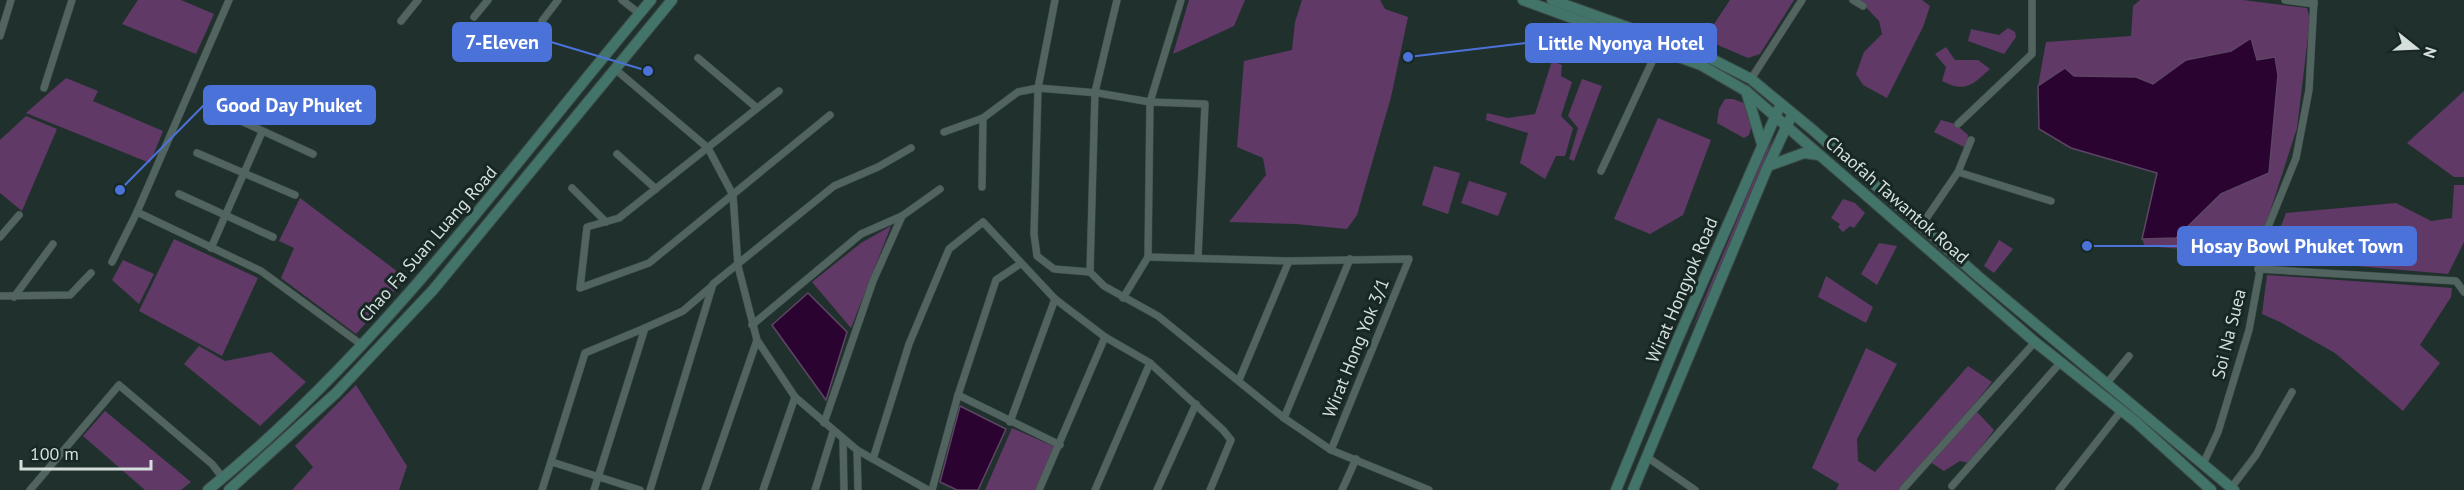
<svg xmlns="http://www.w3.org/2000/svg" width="2464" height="490" font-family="'PT Sans',sans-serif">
  <rect width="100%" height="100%" fill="#20312d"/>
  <g fill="#603967">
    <path d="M138,0H181L214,14L196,54L122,24Z"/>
    <path d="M1189,0H1245L1234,26L1173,54Z"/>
    <path d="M1302,0H1380L1385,9L1408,17L1391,97L1357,215L1347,229L1296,224L1229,222L1266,175L1263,158L1237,147L1244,61L1292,50L1295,22Z"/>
    <path d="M1730,0H1794L1760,54L1748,58L1704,39Z"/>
    <path d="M1859,0H1922L1930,6L1923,27L1887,98L1863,85L1856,74L1864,52L1882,34L1879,21Z"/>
    <path d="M2140,0H2243L2307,8L2310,20L2297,128L2256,255L2145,246L2142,239L2176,238L2221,194L2269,173L2257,60L2251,39L2231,51L2186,60L2153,85L2136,77L2074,76L2065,68L2038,86L2046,42L2131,36L2133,6Z"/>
    <path d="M2008,28L2015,32L2016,37L2004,54L1968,41L1971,29L1999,35Z"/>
    <path d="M1946,47L1955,60H1978L1990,69C1972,85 1966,93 1942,81L1946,67L1935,54Z"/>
    <path d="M1552,61L1562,65L1561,76L1572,82L1561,116L1573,128L1565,156H1556L1545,179L1520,163L1528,133L1486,120L1487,113L1508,118L1535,114Z"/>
    <path d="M66,78L98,91L93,101L163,131L150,163L26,113Z"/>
    <path d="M1582,79L1602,86L1574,161L1569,159L1578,128L1568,116Z"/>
    <path d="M2464,91V177H2454L2407,143Z"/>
    <path d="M1725,99H1733L1749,105L1752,125L1749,135L1744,138L1717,123L1719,109Z"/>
    <path d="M26,116L57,129L22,211L0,193V140Z"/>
    <path d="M1658,118L1711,140L1683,215L1650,234L1614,219Z"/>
    <path d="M1941,120L1955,124L1968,135L1966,148L1934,132Z"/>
    <path d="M1774,137L1716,279L1691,331L1764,155Z"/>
    <path d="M1434,166L1460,173L1448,214L1422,205Z"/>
    <path d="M1469,181L1507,193L1498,216L1461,203Z"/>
    <path d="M2454,185H2464V242L2448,274L2322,263L2270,254L2286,213L2396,203L2431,221L2452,218Z"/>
    <path d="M300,198L406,278L356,334L281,278L294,248L279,241Z"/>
    <path d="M1843,199L1855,203L1865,213L1854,228L1850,226L1843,232L1838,227L1840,224L1831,218Z"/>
    <path d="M891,226L851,328L812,282L861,243Z"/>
    <path d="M174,239L258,278L222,356L139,311Z"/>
    <path d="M1999,240L2013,249L1994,273L1984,266Z"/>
    <path d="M1879,243L1897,246L1877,285L1861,274Z"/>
    <path d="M123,260L154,274L139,304L112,280Z"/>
    <path d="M2267,275L2452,288L2451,297L2420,345L2440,363L2403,411L2335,353L2280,322L2262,314Z"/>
    <path d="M1826,276L1873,307L1866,323L1818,297Z"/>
    <path d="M199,346L225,361L271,352L306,382L260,426L184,364Z"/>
    <path d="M1866,348L1897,364L1857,439L1858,461L1875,472L1968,366L1992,382L1905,490H1836L1839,484L1812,468Z"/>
    <path d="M356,385L407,466L399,490H292L313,467L295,446Z"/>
    <path d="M105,411L191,482L181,490H145L83,436Z"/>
    <path d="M1977,412L1994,430L1969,463L1960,461L1944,471L1930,462Z"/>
    <path d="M1012,428L1055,447L1036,490H985Z"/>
  </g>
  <g fill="#2a0331" stroke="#5d4564" stroke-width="1.5">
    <path d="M2251,38L2257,60L2275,57L2278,75L2269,173L2221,194L2176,238L2142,239L2157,173L2071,148L2039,129L2038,86L2065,68L2074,76L2136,77L2153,84L2186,60L2231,51Z"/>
    <path d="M808,293L847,332L826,400L772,325Z"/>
    <path d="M960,406L1006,429L978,490H957L940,482Z"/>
  </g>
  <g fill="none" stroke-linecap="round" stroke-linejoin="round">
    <defs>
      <g id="street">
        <path d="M229,0L137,212L261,271L362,345"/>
        <path d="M622,0L640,14"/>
        <path d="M1055,0L1038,88L1034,234L1037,256L1054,269L1090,272L1104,286L1158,316L1284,418L1331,450L1429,490"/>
        <path d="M1853,0L1863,6"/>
        <path d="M2285,0L2314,4"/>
        <path d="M474,17L488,0"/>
        <path d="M401,21L418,0"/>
        <path d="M542,21L558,0"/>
        <path d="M0,36L11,0"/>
        <path d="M698,58L757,108"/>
        <path d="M615,69L708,148L733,195L738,266L757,340L795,397L857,450L928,490"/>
        <path d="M1751,79L1802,0"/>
        <path d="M44,88L72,0"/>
        <path d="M779,91L619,218L587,227L580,288L649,263L830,115"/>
        <path d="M219,111L313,154"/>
        <path d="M1958,124L2032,54V0"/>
        <path d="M944,132L983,118L1018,92L1038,88L1098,93L1150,102L1205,104L1198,257"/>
        <path d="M197,153L295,195"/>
        <path d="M617,154L656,189"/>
        <path d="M1601,171L1658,49"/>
        <path d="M1958,172L2051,201"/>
        <path d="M982,187L983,118"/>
        <path d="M572,188L606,222"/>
        <path d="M179,194L273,237"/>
        <path d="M1921,226L1958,172L1971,140"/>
        <path d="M0,237L19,215"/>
        <path d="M211,248L262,132"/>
        <path d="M1148,257L1289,261L1409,259L1331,450"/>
        <path d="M112,262L137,212"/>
        <path d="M2258,269L2456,281L2464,292"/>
        <path d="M1090,272L1095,92L1117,0"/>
        <path d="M0,296L70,295L91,273"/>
        <path d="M14,297L53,244"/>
        <path d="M1123,298L1148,257L1150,102L1181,0"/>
        <path d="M752,325L861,234L902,216L940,189"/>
        <path d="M1239,380L1289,261"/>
        <path d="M2107,383L2129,356"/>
        <path d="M958,395L1060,445"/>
        <path d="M1284,418L1350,259"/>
        <path d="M1010,422L1055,299"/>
        <path d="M824,423L873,281L902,216"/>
        <path d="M843,440L844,490"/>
        <path d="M857,450L858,490"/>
        <path d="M1647,457L1695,490"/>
        <path d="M873,459L909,344L949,249L983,222L1055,299L1105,337L1150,363L1223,430L1231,440L1210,490"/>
        <path d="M552,462L640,490"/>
        <path d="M2204,462L2218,432L2249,330L2268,227L2296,158L2309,90L2314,0"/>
        <path d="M1952,486L2060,363"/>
        <path d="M2231,488L2256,455L2292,392"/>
        <path d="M1903,489L2035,342"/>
        <path d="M30,490L119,385L212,464L223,478"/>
        <path d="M542,490L585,353L645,328"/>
        <path d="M594,490L645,328L683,311L712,286"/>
        <path d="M650,490L713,284L834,186L878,167L911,148"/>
        <path d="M705,490L757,340"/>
        <path d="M763,490L795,397"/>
        <path d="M815,490L833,432"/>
        <path d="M932,490L958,395L996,280L1020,264"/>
        <path d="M1039,490L1105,337"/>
        <path d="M1095,490L1150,363"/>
        <path d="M1157,490L1196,404"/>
        <path d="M1342,490L1356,459"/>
        <path d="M2059,490L2121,411"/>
      </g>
      <g id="secondary">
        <path d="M1523,0L1701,65L1746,91L2035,342L2136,422L2211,490"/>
        <path d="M1552,0L1702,54L1751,79L1814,131L1979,277L2234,490"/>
        <path d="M1746,91L1762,144"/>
        <path d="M1768,166L1804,153L1819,155"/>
        <path d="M208,490C381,350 509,168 651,0"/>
        <path d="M229,490L336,393L433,290L672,0"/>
        <path d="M1616,490L1677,341L1778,110"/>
        <path d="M1633,490L1768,166L1790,119"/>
      </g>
    </defs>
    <use href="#street" stroke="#3e4c49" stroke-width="8"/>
    <use href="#secondary" stroke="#3e4c49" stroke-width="12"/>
    <use href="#street" stroke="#52645f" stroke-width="7"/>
    <use href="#secondary" stroke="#42746a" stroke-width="10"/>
  </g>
  <g text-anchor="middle" stroke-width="6" stroke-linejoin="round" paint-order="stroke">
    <g font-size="18" fill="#d5dfdc" stroke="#172723">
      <text transform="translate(1897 200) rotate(41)" y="6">Chaofah Tawantok Road</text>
      <text transform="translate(428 244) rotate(-49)" y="6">Chao Fa Suan Luang Road</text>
      <text transform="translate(1682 290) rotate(-67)" y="6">Wirat Hongyok Road</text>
      <text transform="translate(2229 334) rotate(-76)" y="6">Soi Na Suea</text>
      <text transform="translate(1356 348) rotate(-68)" y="6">Wirat Hong Yok 3/1</text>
    </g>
  </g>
  <path fill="none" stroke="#4b72d9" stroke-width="2" d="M648 71L551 42M1408 57L1526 43M120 190L204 105M2087 246L2178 246"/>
  <g fill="#4b72d9" stroke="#172723" stroke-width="2">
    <circle cx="648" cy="71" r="6"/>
    <circle cx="1408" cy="57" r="6"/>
    <circle cx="120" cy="190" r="6"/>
    <circle cx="2087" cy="246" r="6"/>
  </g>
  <g fill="#4b72d9" stroke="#4b72d9" stroke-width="2">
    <rect x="453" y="23" width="98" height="38" rx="6"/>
    <rect x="1526" y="24" width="190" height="38" rx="6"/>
    <rect x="204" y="86" width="171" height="38" rx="6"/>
    <rect x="2178" y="227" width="238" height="38" rx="6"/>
  </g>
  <g font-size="20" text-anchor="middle" font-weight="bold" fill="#fff">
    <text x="502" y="49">7-Eleven</text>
    <text x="1621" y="50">Little Nyonya Hotel</text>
    <text x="289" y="112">Good Day Phuket</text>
    <text x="2297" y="253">Hosay Bowl Phuket Town</text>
  </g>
  <g transform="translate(2416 48) rotate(108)" stroke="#172723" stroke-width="4.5" paint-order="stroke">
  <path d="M0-4.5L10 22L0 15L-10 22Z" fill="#d5dfdc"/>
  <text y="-9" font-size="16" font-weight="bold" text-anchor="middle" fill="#d5dfdc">N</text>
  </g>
  <path d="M21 460v9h130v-9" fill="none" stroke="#d5dfdc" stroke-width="3"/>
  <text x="30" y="460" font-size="18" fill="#d5dfdc" stroke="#172723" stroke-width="4.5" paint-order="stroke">100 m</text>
</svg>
